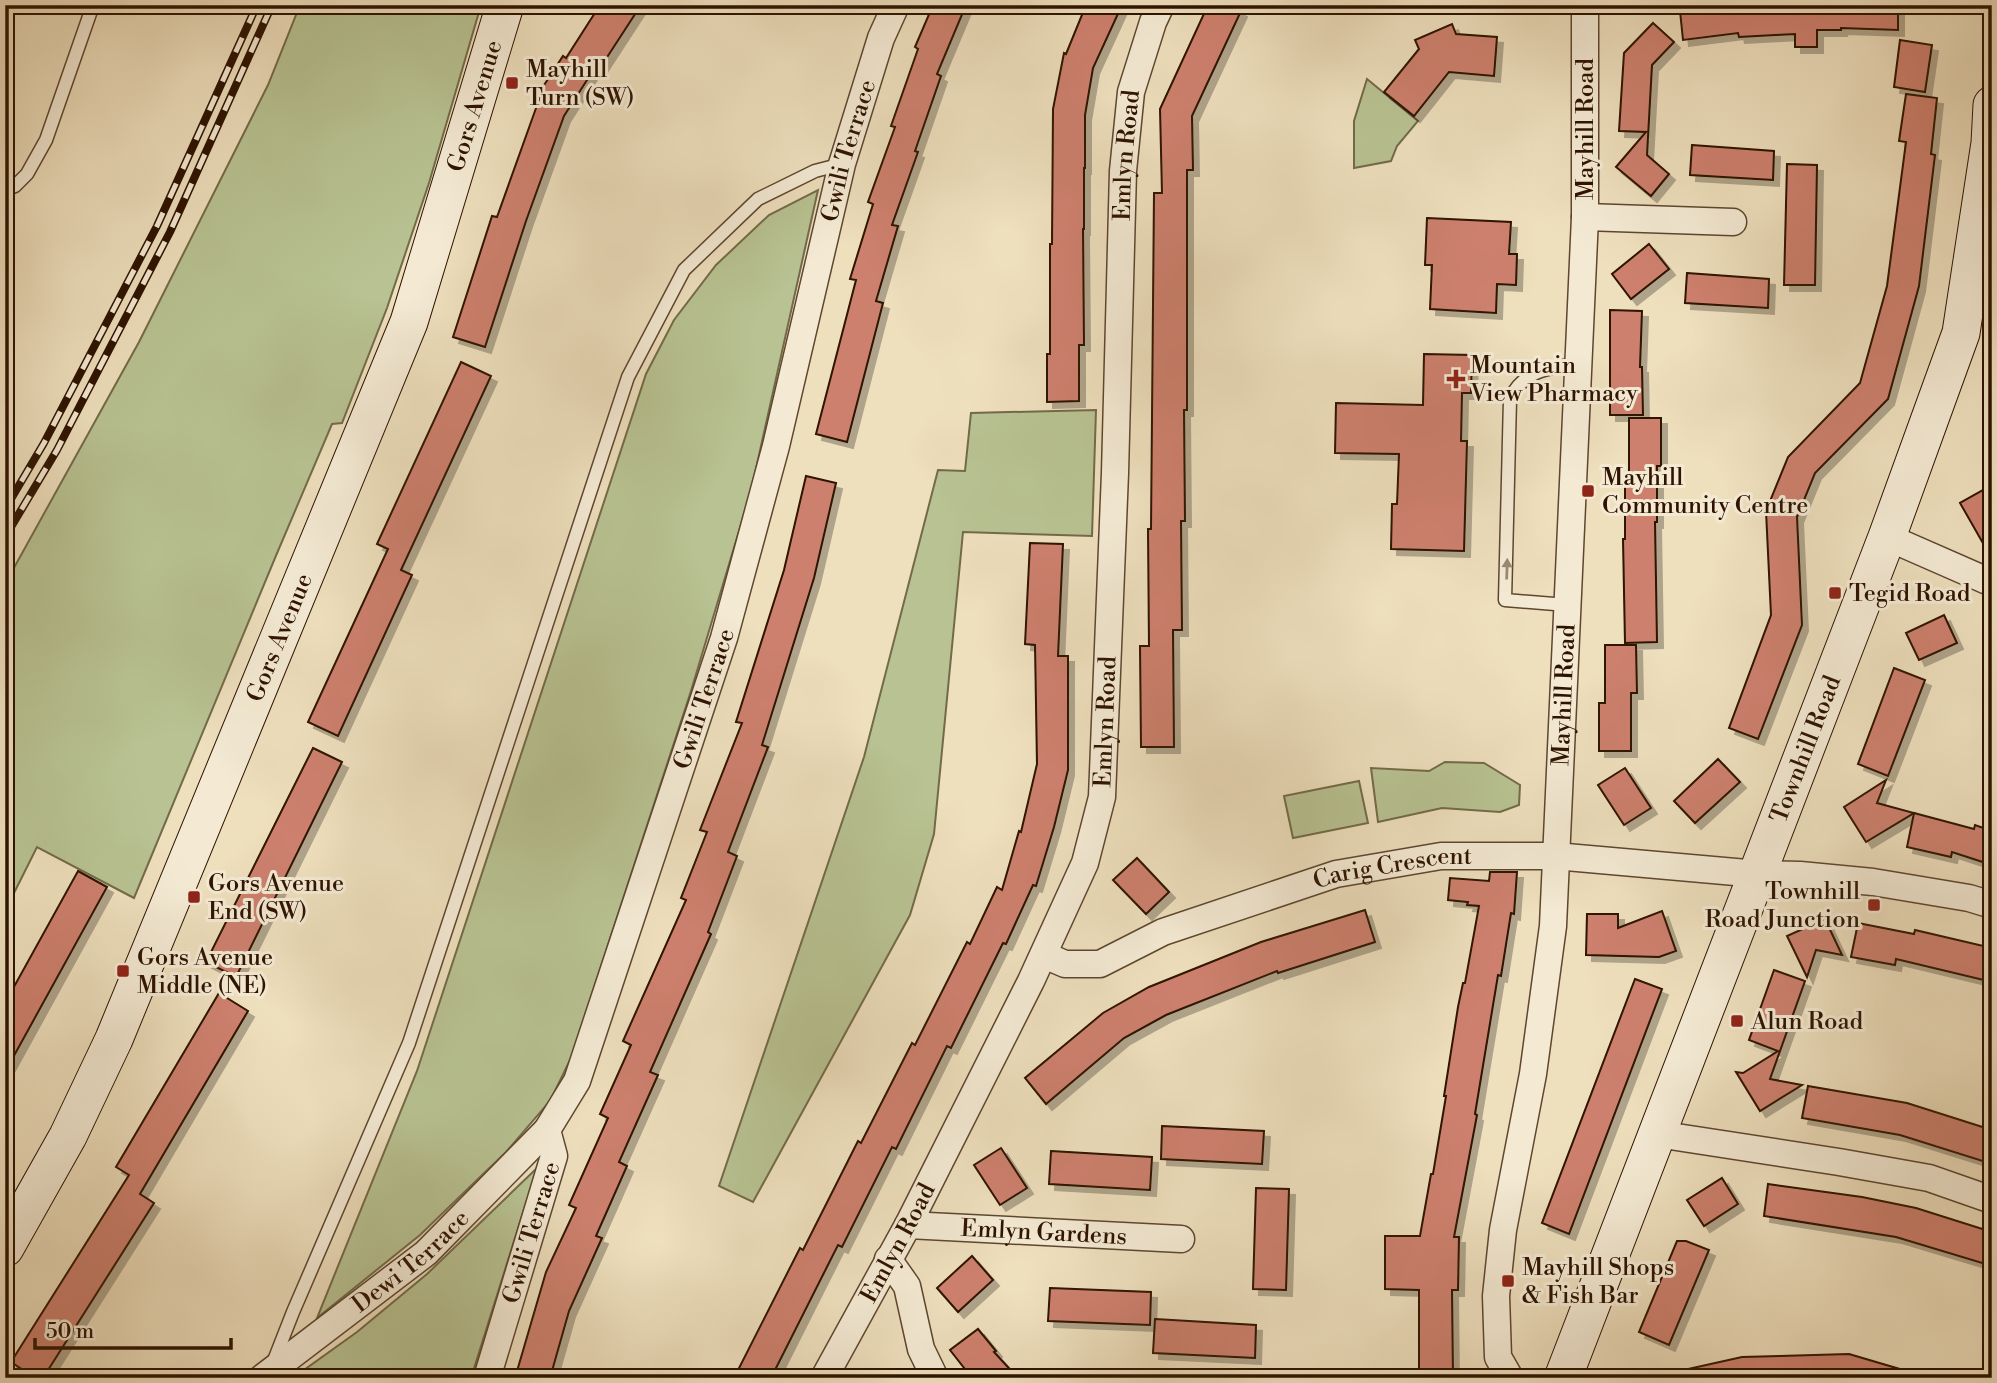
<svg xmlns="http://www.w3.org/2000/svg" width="1997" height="1383" font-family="'Libre Bodoni',serif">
  <defs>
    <filter id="shadow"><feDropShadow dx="6" dy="6" stdDeviation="0" flood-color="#0004"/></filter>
  </defs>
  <rect width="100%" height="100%" fill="#eedfbd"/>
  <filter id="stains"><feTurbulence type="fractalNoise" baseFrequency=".00286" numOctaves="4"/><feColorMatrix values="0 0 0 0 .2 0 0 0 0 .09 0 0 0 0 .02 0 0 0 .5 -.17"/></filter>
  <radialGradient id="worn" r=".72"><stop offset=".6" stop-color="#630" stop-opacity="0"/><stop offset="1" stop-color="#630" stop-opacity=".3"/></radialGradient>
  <g fill="#b8c292" stroke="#736a49" stroke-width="2">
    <path d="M300,5H481L429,183L387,308L342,423L332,424L275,558L134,898L37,847L5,911V584L139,342L268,85Z"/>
    <path d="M1367,79L1418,121L1397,146L1391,161L1354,168V121Z"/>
    <path d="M818,190L751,491L691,691L571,1058L550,1101L506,1152L420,1235L317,1318L417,1071L646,374L674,320L716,265L769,215Z"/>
    <path d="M1096,410L1092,536L963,532L934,834L910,915L753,1202L719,1186L864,757L938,470L965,471L971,413Z"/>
    <path d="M1445,762L1484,763L1520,785L1519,805L1500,812L1442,808L1378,822L1371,768L1429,771Z"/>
    <path d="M1359,781L1368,823L1293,838L1284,796Z"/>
    <path d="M537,1168L471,1378H299L297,1375L357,1332L427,1274Z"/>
  </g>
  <g fill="#cd806e" stroke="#2e1300" stroke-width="2" filter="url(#shadow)">
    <path d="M600,5H641L600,68L596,66L564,116L526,221L485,347L453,337L492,216L497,217L540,97L537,96L563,56L566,58Z"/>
    <path d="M933,5H966L937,74L941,76L915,151L918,152L892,225L898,226L876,301L883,303L847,442L816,434L856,280L850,279L873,204L868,202L895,127L891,126L918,49L915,47Z"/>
    <path d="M1086,5H1122L1093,68L1085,115V168H1084V229H1083L1084,345H1079V401L1047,402V354H1050V244H1052L1053,109L1064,53L1066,54Z"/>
    <path d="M1208,5H1228L1241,11L1192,116L1193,170H1187V410H1184L1185,521H1181L1182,630H1173L1174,747H1141L1140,646H1149L1148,529H1151L1154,193H1162L1160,109Z"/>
    <path d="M1782,5H1898V30L1841,28V30H1817V47H1795V34L1739,37L1738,33L1683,40L1680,11L1724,6L1725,9Z"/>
    <path d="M1653,23L1674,42L1652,65L1647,155L1669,174L1651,196L1616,167L1646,132L1619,131L1624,53Z"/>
    <path d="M1452,24L1456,34L1497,37L1494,76L1449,72L1414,116L1384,92L1419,49L1415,40Z"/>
    <path d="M1900,40L1932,45L1925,92L1894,87Z"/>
    <path d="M1906,94L1937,98L1931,154L1935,155L1919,286L1888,399L1815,473L1797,517L1802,625L1758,739L1729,728L1771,615L1766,511L1788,457L1860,383L1887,286L1906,142L1899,141Z"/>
    <path d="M1692,145L1774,151L1773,180L1690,175Z"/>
    <path d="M1787,164L1817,165L1815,285H1784Z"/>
    <path d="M1427,218L1511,222L1509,254H1517L1516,285L1497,284L1496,313L1430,309L1432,265H1425Z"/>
    <path d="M1649,244L1669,269L1631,299L1612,274Z"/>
    <path d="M1687,273L1769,279L1768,308L1685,303Z"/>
    <path d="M1610,310L1642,311L1640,367H1642L1643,415H1610Z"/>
    <path d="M1424,354L1472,355L1471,393H1462L1461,441H1467L1464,551L1391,549L1392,504H1397L1399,454L1335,453L1336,403L1423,405Z"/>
    <path d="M461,362L491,376L401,570L412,575L338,736L308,722L388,549L377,544Z"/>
    <path d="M1629,418H1661V466H1657V522H1655L1657,642L1625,643L1623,539H1625V474H1629Z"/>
    <path d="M806,476L836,483L814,578L762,745L768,747L728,852L737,856L708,932L711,934L650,1072L658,1075L619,1162L627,1166L596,1236L602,1238L569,1311L550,1378H515L546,1272L576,1208L569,1205L608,1118L600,1114L631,1045L623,1041L686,900L681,898L707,832L700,830L742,723L736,722L784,570Z"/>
    <path d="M1992,485V559L1960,503Z"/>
    <path d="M1030,543L1063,544L1058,656H1068V770L1054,827L1036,886L1033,885L1006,944L1003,943L951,1048L947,1046L896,1149L892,1147L842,1247L838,1245L771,1378H734L800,1248L803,1250L858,1141L861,1143L912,1043L915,1045L967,942L970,944L997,887L1002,890L1019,831L1021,832L1037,764L1035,645L1025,644Z"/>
    <path d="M1944,615L1957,643L1919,660L1906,633Z"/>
    <path d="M1605,645H1636L1637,693H1631V751H1599V703H1605Z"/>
    <path d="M1894,668L1925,680L1888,776L1858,764Z"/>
    <path d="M313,748L342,762L236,977L206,962Z"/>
    <path d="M1718,759L1740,782L1695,823L1674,801Z"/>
    <path d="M1625,768L1651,808L1624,825L1598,785Z"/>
    <path d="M1886,780L1877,803L1914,813L1866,842L1844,807Z"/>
    <path d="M1914,813L1974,829L1975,825L1992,831V865L1952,852L1951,857L1907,847Z"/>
    <path d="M1137,858L1169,892L1146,914L1113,880Z"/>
    <path d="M78,871L107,887L5,1072V1003Z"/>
    <path d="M1490,872H1517L1514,914L1511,913L1501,976L1498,975L1475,1114L1477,1115L1454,1237H1459L1458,1290H1452L1453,1378H1419V1290L1385,1289V1236H1420L1431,1174H1433L1446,1096H1444L1458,1007L1463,983H1465L1479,906L1467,905L1468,902L1448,900L1450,878L1489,881Z"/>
    <path d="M1365,910L1375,942L1278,973L1277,971L1166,1015L1124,1038L1046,1104L1025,1078L1103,1013L1149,987L1261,942Z"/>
    <path d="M1662,911L1676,951L1659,957L1586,955L1587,914H1618V928Z"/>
    <path d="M1825,919L1842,955L1816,950L1807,977L1787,936Z"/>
    <path d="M1858,923L1914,934L1915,930L1992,948V982L1896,959L1895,965L1851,957Z"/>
    <path d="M1774,970L1805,981L1770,1079L1802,1085L1760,1111L1736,1072L1743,1073L1778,1051L1749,1040Z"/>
    <path d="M1635,979L1662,989L1569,1234L1542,1223Z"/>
    <path d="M219,993L248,1011L140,1194L154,1203L43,1378H35L11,1362L129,1175L116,1167Z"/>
    <path d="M1808,1086L1907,1103L1992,1130V1164L1900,1135L1802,1118Z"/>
    <path d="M1162,1126L1264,1131L1262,1164L1161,1159Z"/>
    <path d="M1001,1148L1027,1188L1000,1205L974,1165Z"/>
    <path d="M1051,1151L1152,1157L1150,1190L1049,1184Z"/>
    <path d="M1722,1178L1738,1204L1704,1226L1687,1200Z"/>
    <path d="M1768,1184L1862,1197L1916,1208L1992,1232V1266L1896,1237L1764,1216Z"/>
    <path d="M1256,1188L1289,1189L1286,1290L1253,1289Z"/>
    <path d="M1677,1241H1686L1709,1250L1669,1345L1639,1332Z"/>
    <path d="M972,1256L993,1280L958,1312L937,1288Z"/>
    <path d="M1050,1288L1151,1292L1150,1325L1048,1321Z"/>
    <path d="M1155,1319L1256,1325L1255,1358L1153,1353Z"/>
    <path d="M978,1329L996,1351L994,1352L1018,1378H972L950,1350Z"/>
    <path d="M1849,1354L1910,1372L1909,1378H1689L1688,1369L1742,1357Z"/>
  </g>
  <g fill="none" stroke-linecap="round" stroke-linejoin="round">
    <defs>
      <g id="lane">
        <path d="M5,190L15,186L27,174L46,140L93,5"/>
        <path d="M1567,605L1505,600L1510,399C1523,370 1551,367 1579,364"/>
        <path d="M273,1363L293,1312L409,1043L628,377L684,270L758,199L815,171L842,164"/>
      </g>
      <g id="street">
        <path d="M1585,217L1733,222"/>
        <path d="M1887,537L1992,583"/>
        <path id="s1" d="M1044,955L1065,964H1100L1163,932L1336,874L1441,856H1555L1758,874L1800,875L1873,882L1969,898L1992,905"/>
        <path d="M1657,1134L1839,1162L1929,1178L1992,1200"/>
        <path id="s2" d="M908,1225L1181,1239"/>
        <path d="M888,1259L907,1286L921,1349L935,1378"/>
        <path id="s3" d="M262,1378L426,1253L547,1130"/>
        <path id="s4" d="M487,1378L554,1156L547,1130L577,1081L724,638L776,446L842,164L881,38L896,5"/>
        <path id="s5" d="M824,1378L908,1225L1031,981L1085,863L1102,797L1115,473L1123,171L1131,92L1153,22L1161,5"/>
        <path id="s6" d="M1510,1378L1498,1357L1496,1296L1503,1230L1533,1074L1553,926L1585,217V5"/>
      </g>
      <g id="secondary">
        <path id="s7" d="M5,1248L68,1136L114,1039L409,322L505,5"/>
        <path id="s8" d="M1563,1378L1887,537L1961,333L1990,143L1992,105"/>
      </g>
    </defs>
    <use href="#lane" stroke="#5e462f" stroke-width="15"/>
    <use href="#street" stroke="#5e462f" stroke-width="29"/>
    <use href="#secondary" stroke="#2e1300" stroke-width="39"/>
    <use href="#lane" stroke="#f4ead4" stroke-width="12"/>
    <use href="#street" stroke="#f4ead4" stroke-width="26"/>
    <use href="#secondary" stroke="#f4ead4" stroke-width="37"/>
    <defs>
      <g id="rail">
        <path d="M5,509L44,443L157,226L257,5"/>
        <path d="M5,537L57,450L170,232L272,5"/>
      </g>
    </defs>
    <use href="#rail" stroke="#2e1300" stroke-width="8"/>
    <use href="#rail" stroke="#f4ead4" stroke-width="5" stroke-dasharray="16" stroke-linecap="butt"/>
  </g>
  <defs><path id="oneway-solid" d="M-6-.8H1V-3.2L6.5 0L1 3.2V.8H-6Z" transform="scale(1.75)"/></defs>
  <use fill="#9b8975" href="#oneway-solid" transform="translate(1507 569) rotate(-88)"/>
  <g fill="#8f2418" stroke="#f4ead4" stroke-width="2.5">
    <rect x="505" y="76" width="14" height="14" rx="3.5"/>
    <path d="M1452.5 368.5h7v7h7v7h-7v7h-7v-7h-7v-7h7z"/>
    <rect x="1581" y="484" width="14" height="14" rx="3.5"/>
    <rect x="1828" y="586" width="14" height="14" rx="3.5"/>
    <rect x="187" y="890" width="14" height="14" rx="3.5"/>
    <rect x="1867" y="898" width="14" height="14" rx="3.5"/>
    <rect x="116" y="964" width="14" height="14" rx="3.5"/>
    <rect x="1730" y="1014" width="14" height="14" rx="3.5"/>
    <rect x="1501" y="1274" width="14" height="14" rx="3.5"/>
  </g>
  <g text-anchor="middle" stroke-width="6" stroke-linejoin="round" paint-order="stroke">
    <g font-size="24" fill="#2e1300" stroke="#f4ead4" text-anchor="start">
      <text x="526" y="77">Mayhill<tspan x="526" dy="28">Turn (SW)</tspan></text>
      <text x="1470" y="373">Mountain<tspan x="1470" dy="28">View Pharmacy</tspan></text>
      <text x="1602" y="485">Mayhill<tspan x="1602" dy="28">Community Centre</tspan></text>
      <text x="1849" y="601">Tegid Road</text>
      <text x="208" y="891">Gors Avenue<tspan x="208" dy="28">End (SW)</tspan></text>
      <text x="1860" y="899" text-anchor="end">Townhill<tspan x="1860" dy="28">Road Junction</tspan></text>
      <text x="137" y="965">Gors Avenue<tspan x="137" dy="28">Middle (NE)</tspan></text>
      <text x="1751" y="1029">Alun Road</text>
      <text x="1522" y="1275">Mayhill Shops<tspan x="1522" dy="28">&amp; Fish Bar</tspan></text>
    </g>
    <g font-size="24" fill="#2e1300" stroke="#f4ead4">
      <text dy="8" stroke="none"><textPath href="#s7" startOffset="1237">Gors Avenue</textPath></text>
      <text transform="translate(1585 129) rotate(-90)" y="8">Mayhill Road</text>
      <text dy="8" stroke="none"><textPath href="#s4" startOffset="1286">Gwili Terrace</textPath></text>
      <text dy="8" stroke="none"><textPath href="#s5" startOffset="1288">Emlyn Road</textPath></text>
      <text dy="8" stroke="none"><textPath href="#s7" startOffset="670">Gors Avenue</textPath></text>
      <text dy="8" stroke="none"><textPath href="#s6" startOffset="691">Mayhill Road</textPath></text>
      <text dy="8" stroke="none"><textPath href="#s4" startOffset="719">Gwili Terrace</textPath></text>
      <text dy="8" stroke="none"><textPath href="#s5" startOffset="721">Emlyn Road</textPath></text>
      <text dy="8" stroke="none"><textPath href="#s8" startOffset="674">Townhill Road</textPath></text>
      <text dy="8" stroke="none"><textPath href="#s1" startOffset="368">Carig Crescent</textPath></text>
      <text dy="8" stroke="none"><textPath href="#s4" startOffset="152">Gwili Terrace</textPath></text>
      <text dy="8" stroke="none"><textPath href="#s2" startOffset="136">Emlyn Gardens</textPath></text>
      <text dy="8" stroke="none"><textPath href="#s5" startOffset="154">Emlyn Road</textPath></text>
      <text dy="8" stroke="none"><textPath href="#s3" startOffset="189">Dewi Terrace</textPath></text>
    </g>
  </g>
  <rect width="1997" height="1383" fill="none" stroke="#eedfbd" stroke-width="28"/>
  <rect x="7" y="7" width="1983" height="1369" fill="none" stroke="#2e1300" stroke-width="3.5"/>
  <rect x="14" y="14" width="1969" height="1355" fill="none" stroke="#2e1300" stroke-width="2"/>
  <path d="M35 1338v10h196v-10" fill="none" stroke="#2e1300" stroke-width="3.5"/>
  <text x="46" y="1338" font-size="21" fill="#2e1300" stroke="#f4ead4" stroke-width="5" paint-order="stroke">50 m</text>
  <rect width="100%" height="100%" filter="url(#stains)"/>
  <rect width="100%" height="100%" fill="url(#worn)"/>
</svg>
